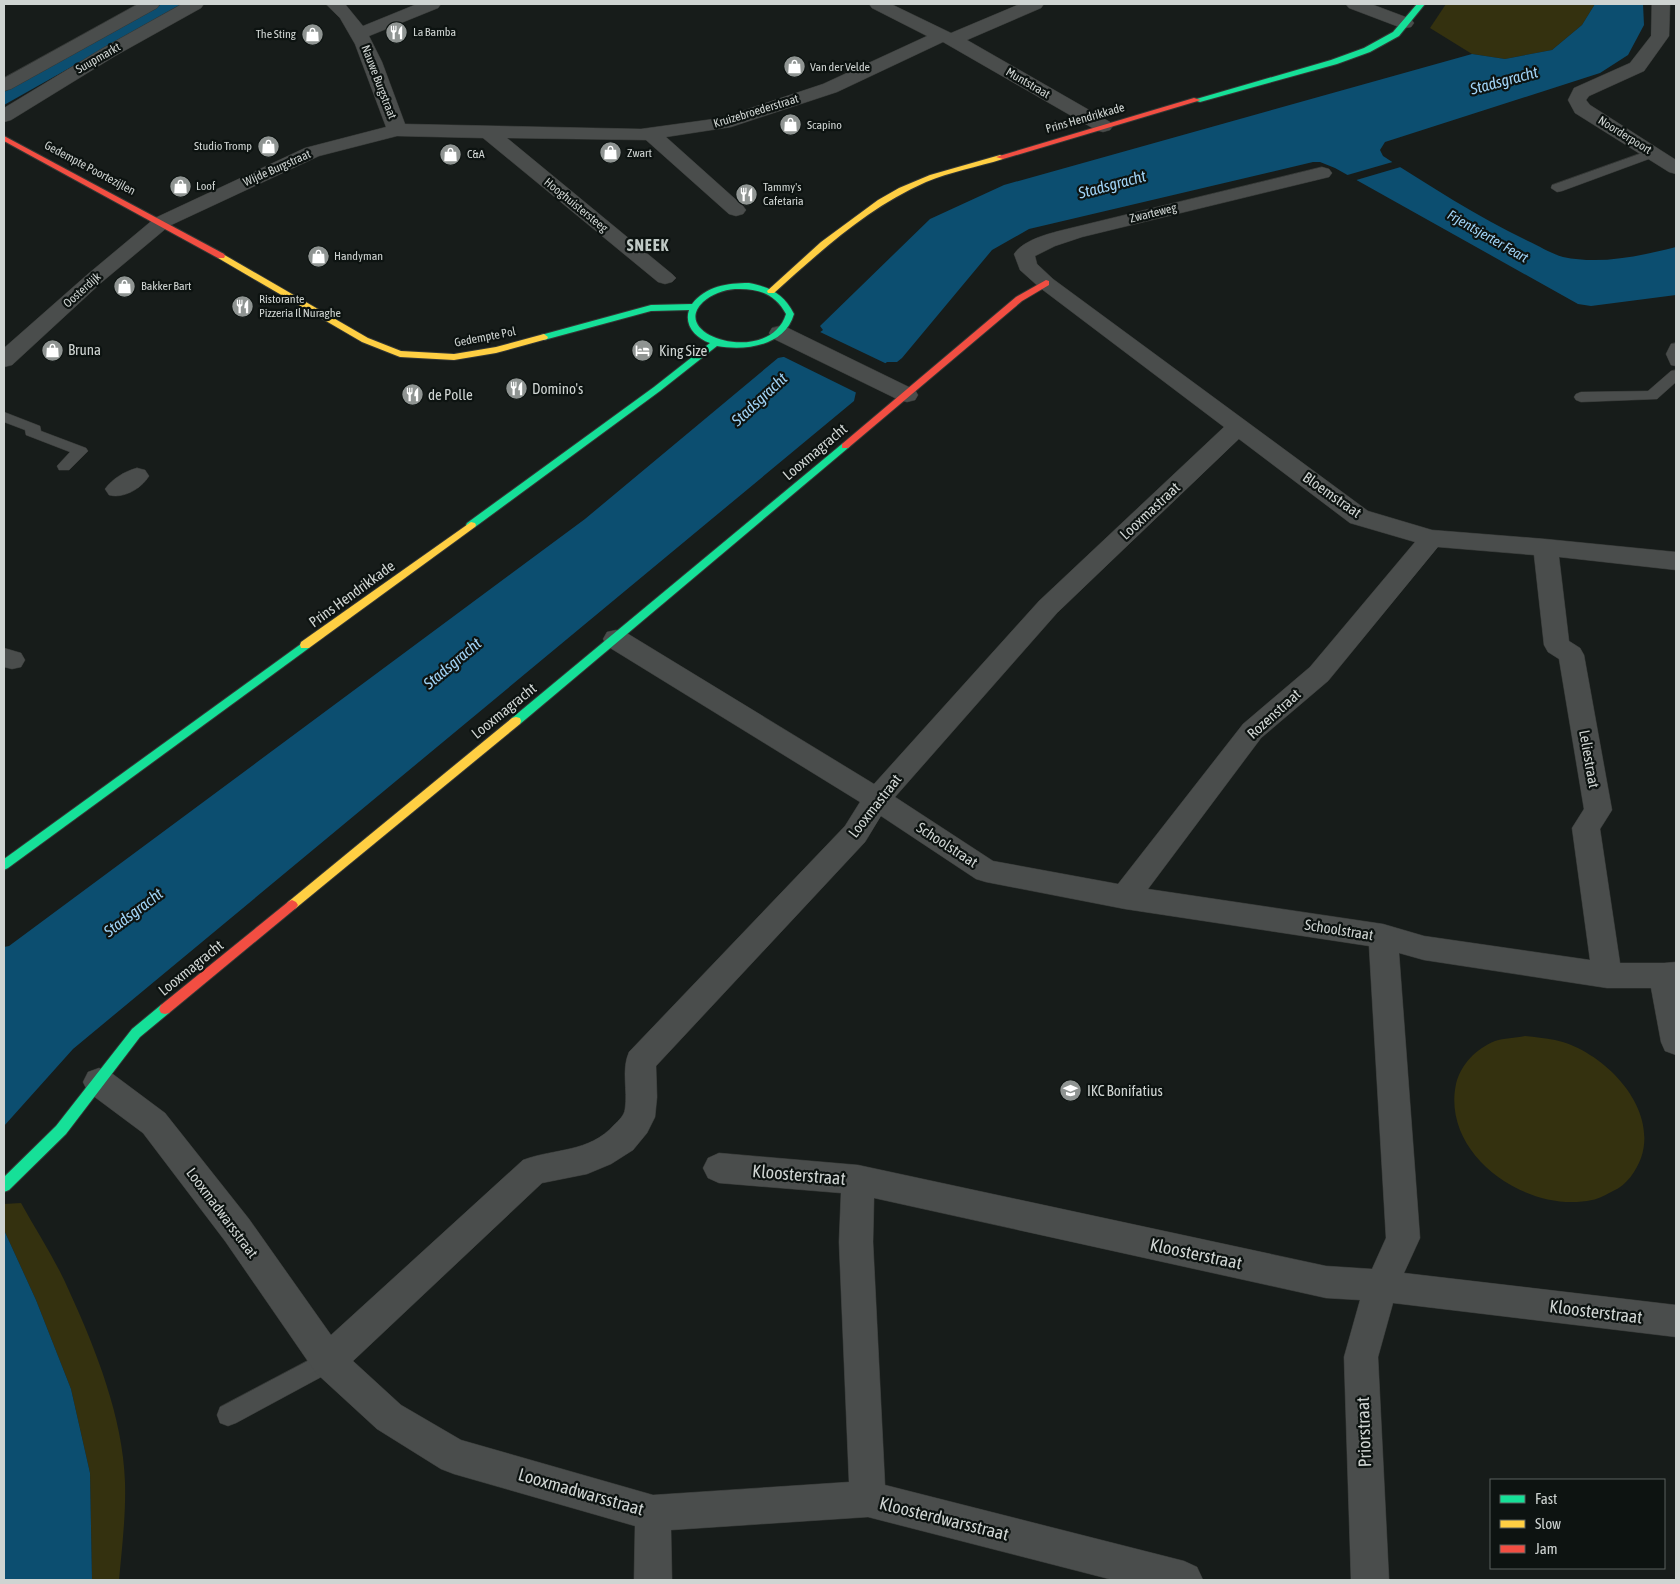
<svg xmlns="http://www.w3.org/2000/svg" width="1680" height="1584" font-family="'Asap Condensed',sans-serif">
  <rect width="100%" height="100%" fill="#171c1a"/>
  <g fill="#34310f">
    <path d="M1446,4H1595L1582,25L1552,50L1505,59L1472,54L1430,28Z"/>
    <path d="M1525,1036C1535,1037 1545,1038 1555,1040C1602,1050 1659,1106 1641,1158C1636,1171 1627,1185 1613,1191C1607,1194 1599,1199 1592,1200C1527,1214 1441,1155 1456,1084C1461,1064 1476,1049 1495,1041C1504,1038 1515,1038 1525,1036Z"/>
    <path d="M21,1203C37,1232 57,1262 70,1293C96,1350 123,1418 125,1482C126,1514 122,1548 119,1580H92L90,1473L71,1389L36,1300L4,1230V1204Z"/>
  </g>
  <g fill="#0c4e70">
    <path d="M162,4H183L4,105V92Z"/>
    <path d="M1595,4H1643L1644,25L1628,55L1600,73L1385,142L1380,150L1383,156C1430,186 1478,217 1528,241C1539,246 1552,254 1563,257C1601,265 1640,256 1676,247V295L1591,306L1578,304L1335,168L1320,162H1313L1029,229L992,250L902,358L897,362H887L853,390L856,392L854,401L73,1049L4,1126V947L9,946L585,519L778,358L788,356L823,330L820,326L930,219L1004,185L1472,54L1505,59L1552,50L1582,25Z"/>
    <path d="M4,1230L36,1300L71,1389L90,1473L92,1580H4Z"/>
  </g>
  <g fill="#171c1a">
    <path d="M1396,161L1404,166L1353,181L1344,176Z"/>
    <path d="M818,331L887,364L857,390L859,394L780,355L788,353Z"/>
  </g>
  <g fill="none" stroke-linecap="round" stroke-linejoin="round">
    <defs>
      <g id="lane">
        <path d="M1653,149L1659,153L1657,156L1562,191L1557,192L1551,188L1552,185Z"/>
        <path d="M1676,343V366L1671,365L1666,354L1671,344Z"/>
        <path d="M1676,370V382L1657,399L1581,402L1576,400L1574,397L1576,394L1581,392L1648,391L1671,371Z"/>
        <path d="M4,412L40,426L41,431L86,448L88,451L69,470H59L57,466L70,452L26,435L25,430L4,422Z"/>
        <path d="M328,1350L336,1353L339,1361L336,1369L236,1423L228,1426L220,1423L217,1415L220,1407Z"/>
      </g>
      <g id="street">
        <path d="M138,4H160L157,8L11,89L4,91V78Z"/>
        <path d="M182,4H204L201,8L115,56L11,120L4,122V108L103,48Z"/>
        <path d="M326,4H345L363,26L417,4H441L438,8L369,36L382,62L405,124L641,129L721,118L823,84L927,36L872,8L869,4H891L951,33L1020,4H1044L1041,8L967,40L1110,122L1113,126L1110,130L1103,132L1096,130L943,42L837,92L731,127L666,137L743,206L746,210L743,214L736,216L729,214L646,140L507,138L672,274L676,278L672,282L665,284L658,282L483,138L397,136L319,156L169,226L102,282L12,365L4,367V348L88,274L155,218L305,148L386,127L355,44L340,18Z"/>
        <path d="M1346,4H1371L1411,19L1414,23L1411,27L1405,28L1399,27L1349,8Z"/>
        <path d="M1652,4H1670L1669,36L1644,71L1589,96L1586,100L1590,105L1676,160V174L1669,172L1575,113L1568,100L1574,88L1630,63L1651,36Z"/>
        <path d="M1322,167L1329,169L1332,173L1329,177L1082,237L1055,246L1035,256L1037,264L1053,279L1368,511L1432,530L1545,539L1676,552V570L1559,557L1569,641L1580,648L1584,655L1612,810L1600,829L1620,963H1664L1676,962V1055L1665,1051L1661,1042L1651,988H1607L1424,960L1399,953L1420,1238L1404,1273L1676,1305V1337L1393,1303L1378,1357L1389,1580H1351L1344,1357L1360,1300L1326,1298L874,1198L873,1242L885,1485L1184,1561L1197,1567L1203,1580H1113L868,1517L671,1530L672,1580H634L635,1526L454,1474L441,1469L377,1429L316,1373L225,1241L143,1133L88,1092L83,1082L88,1072L99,1068L110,1072L165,1113L249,1219L331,1335L523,1160C555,1148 589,1153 614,1125C619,1120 624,1116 625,1109C628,1090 621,1070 629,1052L845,826L860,802L607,646L603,639L607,632L616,630L625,632L874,784L1039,601L1224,427L1039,287L1020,270L1014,254C1024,239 1051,233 1067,229ZM1239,439L1350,523L1415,542L1310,667L1243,724L1118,884L993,861L895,797L1057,613ZM1438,547L1534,555L1544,645L1548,652L1559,659L1584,809L1572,828L1590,960L1424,936L1383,924L1148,889L1261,738L1328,681ZM881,816L976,879L986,882L1125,909L1369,946L1386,1238L1372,1269L1326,1266L858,1165L719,1153L708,1158L703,1168L708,1178L719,1183L841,1193L839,1242L849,1482L653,1495L461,1440L401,1405L353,1361L542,1183L587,1174L611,1164L633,1150L647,1133L655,1117L657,1097L656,1066L865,842Z"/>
        <path d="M780,326L788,328L915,390L918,395L915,400L907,402L899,400L772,338L769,333L772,328Z"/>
        <path d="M137,468L145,470L149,476C141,489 123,499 109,495L105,489C112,479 125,471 137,468Z"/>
        <path d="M4,648L21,653L25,660L21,667L12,669L4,667Z"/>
      </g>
      <g id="fast">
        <path d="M1417,4H1425L1399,36L1370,52L1337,64L1200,102L1193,100L1331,60L1364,48L1393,32Z"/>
        <path d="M749,283C770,287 784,294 794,314C785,346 746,351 717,346L660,391L475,527H467L466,525L467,523L654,387L710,343C695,338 684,325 689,310L651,311L544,340L541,339V335L651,305L692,304C706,286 727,283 749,283ZM735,289C757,288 775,293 786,314C770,366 667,337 703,302C712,294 723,290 735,289Z"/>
        <path d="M845,443L850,446L848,448L520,724H512L511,721L512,718L842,444Z"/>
        <path d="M305,641L309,642L310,645L309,648L8,868L4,870V859Z"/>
        <path d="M165,1004L169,1005L171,1009L169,1013L140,1037L66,1134L9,1190L4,1192V1177L56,1126L132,1029L161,1005Z"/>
      </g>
      <g id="slow">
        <path d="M1000,155L1004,157L1003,159C977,167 950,172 926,182C867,208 821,251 774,293H768L767,291L821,242L878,200L899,188L930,175Z"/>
        <path d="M221,253L368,338L401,351L454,354L496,347L544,334L548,337L547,339L496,353L454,360L400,357L362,342L218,258V254Z"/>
        <path d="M471,522L475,523L476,525L475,527L309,648H301L300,645L301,642Z"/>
        <path d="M516,717L520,718L521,721L520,724L296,908L292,910L288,908L286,905L288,902L512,718Z"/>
      </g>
      <g id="jam">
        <path d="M1194,98L1201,100L1003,159L996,157Z"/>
        <path d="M4,136L224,254L225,256L224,258H218L4,141Z"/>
        <path d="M1046,280L1049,281V285L1022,301L848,448H842V444L1016,297Z"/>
        <path d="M292,900L296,902L298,905L296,908L169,1013L165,1014L161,1013L159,1009L161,1005L288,902Z"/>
      </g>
    </defs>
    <use href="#lane" stroke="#343735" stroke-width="1"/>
    <use href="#street" stroke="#343735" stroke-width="1"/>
    <use href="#fast" stroke="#343735" stroke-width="2"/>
    <use href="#slow" stroke="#343735" stroke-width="2"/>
    <use href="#jam" stroke="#343735" stroke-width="2"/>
    <use href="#lane" fill="#4a4d4c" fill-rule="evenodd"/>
    <use href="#street" fill="#4a4d4c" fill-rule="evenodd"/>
    <use href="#fast" fill="#16e098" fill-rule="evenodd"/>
    <use href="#slow" fill="#ffcf43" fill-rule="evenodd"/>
    <use href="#jam" fill="#f24e42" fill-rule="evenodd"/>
  </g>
  <defs>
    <symbol id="restaurant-disc" viewBox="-11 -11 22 22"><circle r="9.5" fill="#8f9492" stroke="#0d1311"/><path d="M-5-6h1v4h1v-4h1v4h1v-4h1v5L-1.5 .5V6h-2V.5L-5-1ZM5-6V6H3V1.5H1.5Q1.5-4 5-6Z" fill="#fff"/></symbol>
    <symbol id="shop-disc" viewBox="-11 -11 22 22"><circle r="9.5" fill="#8f9492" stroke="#0d1311"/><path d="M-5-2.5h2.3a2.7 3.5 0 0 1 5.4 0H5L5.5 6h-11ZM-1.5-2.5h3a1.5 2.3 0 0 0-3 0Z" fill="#fff"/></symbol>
    <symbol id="hotel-disc" viewBox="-11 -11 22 22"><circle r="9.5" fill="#8f9492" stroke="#0d1311"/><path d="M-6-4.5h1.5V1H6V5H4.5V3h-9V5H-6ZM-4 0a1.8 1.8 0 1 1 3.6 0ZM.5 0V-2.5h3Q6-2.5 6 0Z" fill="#fff"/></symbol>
    <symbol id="school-disc" viewBox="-11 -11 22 22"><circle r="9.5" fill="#8f9492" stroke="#0d1311"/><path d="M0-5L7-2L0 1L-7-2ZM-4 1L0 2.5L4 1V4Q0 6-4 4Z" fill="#fff"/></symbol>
  </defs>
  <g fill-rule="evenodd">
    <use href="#restaurant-disc" x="384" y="20" width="25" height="25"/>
    <use href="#shop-disc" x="300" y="22" width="25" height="25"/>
    <use href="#shop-disc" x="782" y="54" width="25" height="25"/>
    <use href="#shop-disc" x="778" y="112" width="25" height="25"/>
    <use href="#shop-disc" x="256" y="134" width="25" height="25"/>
    <use href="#shop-disc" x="598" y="140" width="25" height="25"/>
    <use href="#shop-disc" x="438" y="142" width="25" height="25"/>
    <use href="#shop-disc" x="168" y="174" width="25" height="25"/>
    <use href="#restaurant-disc" x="734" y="182" width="25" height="25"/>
    <use href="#shop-disc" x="306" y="244" width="25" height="25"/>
    <use href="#shop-disc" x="112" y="274" width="25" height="25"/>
    <use href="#restaurant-disc" x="230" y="294" width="25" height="25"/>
    <use href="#shop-disc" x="40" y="338" width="25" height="25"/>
    <use href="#hotel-disc" x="630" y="338" width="25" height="25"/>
    <use href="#restaurant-disc" x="504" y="376" width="25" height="25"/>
    <use href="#restaurant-disc" x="400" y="382" width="25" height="25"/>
    <use href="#school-disc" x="1058" y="1078" width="25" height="25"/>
  </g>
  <g text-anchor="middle" stroke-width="4.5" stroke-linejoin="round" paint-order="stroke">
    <g font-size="12" fill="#cfd4d2" stroke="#0d1311" text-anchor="start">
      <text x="413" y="36">La Bamba</text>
      <text x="296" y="38" text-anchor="end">The Sting</text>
      <text x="810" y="71">Van der Velde</text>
      <text x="807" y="129">Scapino</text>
      <text x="252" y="150" text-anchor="end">Studio Tromp</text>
      <text x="627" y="157">Zwart</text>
      <text x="467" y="158">C&amp;A</text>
      <text x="196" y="190">Loof</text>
      <text x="763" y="191">Tammy's<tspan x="763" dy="14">Cafetaria</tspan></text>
      <text x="334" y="260">Handyman</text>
      <text x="141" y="290">Bakker Bart</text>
      <text x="259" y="303">Ristorante<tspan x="259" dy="14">Pizzeria Il Nuraghe</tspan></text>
    </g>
    <g font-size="12" fill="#cfd4d2" stroke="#0d1311">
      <text transform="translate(98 58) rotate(-30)" y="4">Suupmarkt</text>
      <text transform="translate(379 82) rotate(69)" y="4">Nauwe Burgstraat</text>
      <text transform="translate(1028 83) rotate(30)" y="4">Muntstraat</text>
      <text transform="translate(756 111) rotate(-17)" y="4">Kruizebroederstraat</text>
      <text transform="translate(1085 118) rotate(-16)" y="4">Prins Hendrikkade</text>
      <text transform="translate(1625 135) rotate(32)" y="4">Noorderpoort</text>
      <text transform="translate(90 168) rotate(28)" y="4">Gedempte Poortezijlen</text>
      <text transform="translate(277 168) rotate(-24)" y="4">Wijde Burgstraat</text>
      <text transform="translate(576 205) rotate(39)" y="4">Hooghuistersteeg</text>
      <text transform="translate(1153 213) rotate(-14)" y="4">Zwarteweg</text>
      <text transform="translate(82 290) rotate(-42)" y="4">Oosterdijk</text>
      <text transform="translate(485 337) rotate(-11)" y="4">Gedempte Pol</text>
    </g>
    <g font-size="14" font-style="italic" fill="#a0d3f6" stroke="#0d1311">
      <text transform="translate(1488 236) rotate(30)" y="5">Frjentsjerter Feart</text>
    </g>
    <g font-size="15" fill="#cfd4d2" stroke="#0d1311" text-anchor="start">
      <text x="68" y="355">Bruna</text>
      <text x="659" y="356">King Size</text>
      <text x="532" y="394">Domino's</text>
      <text x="428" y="400">de Polle</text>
      <text x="1087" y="1096">IKC Bonifatius</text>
    </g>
    <g font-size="15" fill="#cfd4d2" stroke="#0d1311">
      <text transform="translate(815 452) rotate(-40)" y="5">Looxmagracht</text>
      <text transform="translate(1332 495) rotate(35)" y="5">Bloemstraat</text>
      <text transform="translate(1150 511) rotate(-43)" y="5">Looxmastraat</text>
      <text transform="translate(352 594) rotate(-36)" y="5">Prins Hendrikkade</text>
      <text transform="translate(504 711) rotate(-39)" y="5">Looxmagracht</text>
      <text transform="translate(1274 714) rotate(-42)" y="5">Rozenstraat</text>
      <text transform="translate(1589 759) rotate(80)" y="5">Leliestraat</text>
      <text transform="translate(875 806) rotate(-52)" y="5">Looxmastraat</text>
      <text transform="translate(947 845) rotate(33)" y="5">Schoolstraat</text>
      <text transform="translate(1339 930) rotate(9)" y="5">Schoolstraat</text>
      <text transform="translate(191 968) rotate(-39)" y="5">Looxmagracht</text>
      <text transform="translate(222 1213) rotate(53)" y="5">Looxmadwarsstraat</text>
    </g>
    <g font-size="16" font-style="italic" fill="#a0d3f6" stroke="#0d1311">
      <text transform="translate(1504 80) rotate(-15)" y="6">Stadsgracht</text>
      <text transform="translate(1112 184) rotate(-15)" y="6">Stadsgracht</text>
      <text transform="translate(759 399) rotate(-43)" y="6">Stadsgracht</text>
      <text transform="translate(452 663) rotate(-40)" y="6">Stadsgracht</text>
      <text transform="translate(133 912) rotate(-37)" y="6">Stadsgracht</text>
    </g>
    <g font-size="16" font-weight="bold" letter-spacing="1" fill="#c0c9c5" stroke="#0d1311">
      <text x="648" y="251">SNEEK</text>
    </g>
    <g font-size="18" fill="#cfd4d2" stroke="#0d1311">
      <text transform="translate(799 1175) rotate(5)" y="6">Kloosterstraat</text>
      <text transform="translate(1196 1254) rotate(12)" y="6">Kloosterstraat</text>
      <text transform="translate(1596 1312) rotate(7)" y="6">Kloosterstraat</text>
      <text transform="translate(1364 1432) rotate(-92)" y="6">Priorstraat</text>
      <text transform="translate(581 1492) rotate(16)" y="6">Looxmadwarsstraat</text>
      <text transform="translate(944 1519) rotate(14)" y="6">Kloosterdwarsstraat</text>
    </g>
  </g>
  <rect width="1680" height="1584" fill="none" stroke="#cfd4d2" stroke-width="10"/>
  <rect x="1490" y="1479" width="175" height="90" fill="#0d1311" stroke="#5b605e"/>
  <rect x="1500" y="1495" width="25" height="8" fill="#16e098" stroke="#5b605e"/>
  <text x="1535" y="1504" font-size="15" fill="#cfd4d2">Fast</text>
  <rect x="1500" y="1520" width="25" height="8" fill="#ffcf43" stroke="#5b605e"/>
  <text x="1535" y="1529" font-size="15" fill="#cfd4d2">Slow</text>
  <rect x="1500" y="1545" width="25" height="8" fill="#f24e42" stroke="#5b605e"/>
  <text x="1535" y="1554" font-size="15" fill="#cfd4d2">Jam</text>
</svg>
